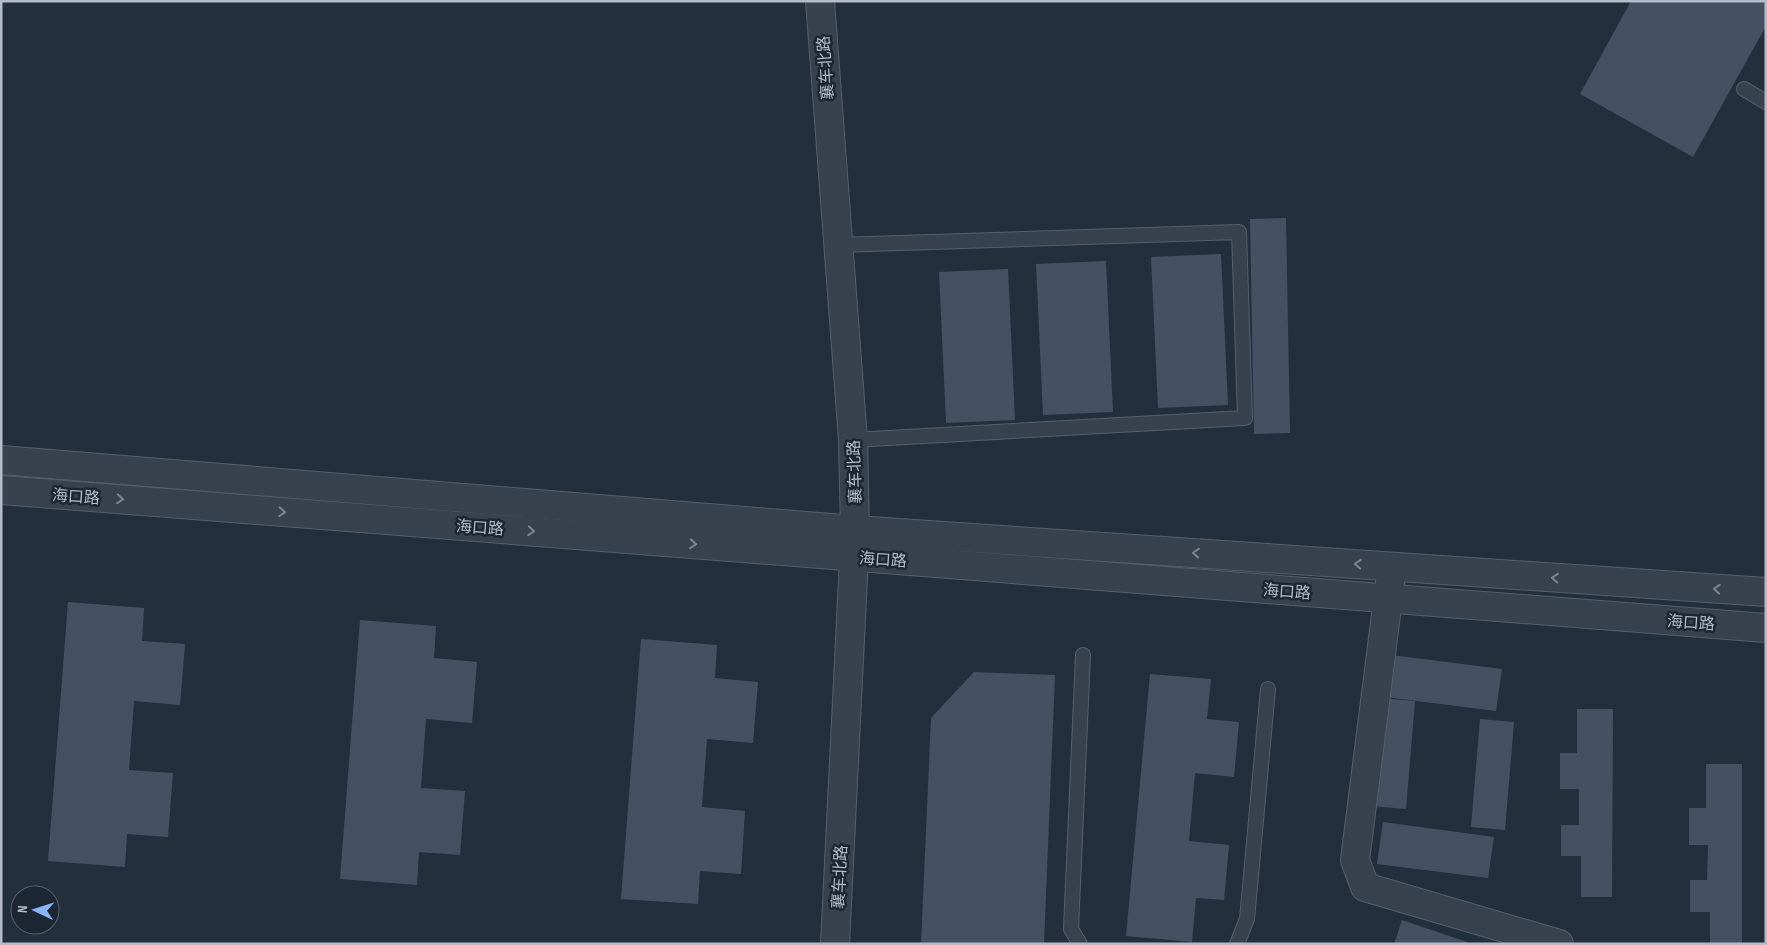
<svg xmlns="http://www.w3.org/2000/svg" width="1767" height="945" font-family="'Sofia Sans Condensed','Noto Sans SC',sans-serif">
  <rect width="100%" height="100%" fill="#242f3e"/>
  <g fill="#455162">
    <path d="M1631,1H1766V26L1693,157L1580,94Z"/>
    <path d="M1286,218L1290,433L1254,434L1250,219Z"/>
    <path d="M1221,254L1228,405L1158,408L1151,257Z"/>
    <path d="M1106,261L1113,412L1043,415L1036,264Z"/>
    <path d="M1008,269L1015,420L946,423L939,272Z"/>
    <path d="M68,602L144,608L142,641L185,644L180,705L134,701L129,770L173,773L168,837L127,834L125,867L48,861Z"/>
    <path d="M360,620L436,626L434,658L477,662L472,723L426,719L421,788L465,791L460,855L419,852L417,885L340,879Z"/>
    <path d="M641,639L717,645L715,678L758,682L753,743L707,739L702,807L745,811L741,874L700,871L698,904L621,899Z"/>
    <path d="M1391,655L1502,669L1496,711L1385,697Z"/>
    <path d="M974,672L1055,675L1044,944H921L931,718Z"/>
    <path d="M1150,674L1211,679L1207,719L1239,722L1234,777L1195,773L1189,841L1229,845L1224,900L1196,898L1192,942L1126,936Z"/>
    <path d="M1381,698L1415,701L1406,809L1371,806Z"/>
    <path d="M1577,709H1613L1612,897H1581V856H1561V825H1579V789H1560V753H1577Z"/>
    <path d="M1480,719L1514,722L1505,830L1471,827Z"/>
    <path d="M1706,764H1742V944H1710V912H1690V880H1707L1708,845H1689V808H1706Z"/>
    <path d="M1383,822L1494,837L1488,878L1377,864Z"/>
    <path d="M1402,920L1470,943V944H1394Z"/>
  </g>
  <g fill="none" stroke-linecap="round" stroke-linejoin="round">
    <defs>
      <g id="service">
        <path d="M1744,89L1766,102"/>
        <path d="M838,245L1239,232L1245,418L853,440"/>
        <path d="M1080,944L1071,929L1083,655"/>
        <path d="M1237,944L1247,919L1268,689"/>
      </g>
      <g id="minor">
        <path d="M820,1L853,440L855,530"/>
        <path d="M1392,567L1355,860L1365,887L1559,944"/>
      </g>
      <g id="tertiary">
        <path d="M1,460L855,530L1766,592"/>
        <path d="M1,490L1766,628"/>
        <path d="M835,944L855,538"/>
      </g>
    </defs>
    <use href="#service" stroke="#565f6c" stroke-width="16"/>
    <use href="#minor" stroke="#565f6c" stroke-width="30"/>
    <use href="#tertiary" stroke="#565f6c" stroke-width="30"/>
    <use href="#service" stroke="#38414e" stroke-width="14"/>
    <use href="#minor" stroke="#38414e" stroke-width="28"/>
    <use href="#tertiary" stroke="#38414e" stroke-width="28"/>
  </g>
  <defs><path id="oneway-chevron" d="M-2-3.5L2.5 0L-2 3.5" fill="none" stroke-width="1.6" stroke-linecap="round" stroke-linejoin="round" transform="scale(1.25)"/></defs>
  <g stroke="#7c8592">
    <use href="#oneway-chevron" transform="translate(120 499) rotate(4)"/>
    <use href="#oneway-chevron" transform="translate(282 512) rotate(4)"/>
    <use href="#oneway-chevron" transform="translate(531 531) rotate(4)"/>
    <use href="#oneway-chevron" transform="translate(693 544) rotate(4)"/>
    <use href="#oneway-chevron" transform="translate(1196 553) rotate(-176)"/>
    <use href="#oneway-chevron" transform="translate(1358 564) rotate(-176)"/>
    <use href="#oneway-chevron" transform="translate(1555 578) rotate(-176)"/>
    <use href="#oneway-chevron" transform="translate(1717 589) rotate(-176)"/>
  </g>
  <g text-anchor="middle" stroke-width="5" stroke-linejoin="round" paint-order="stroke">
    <g font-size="16" fill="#b4bcc9" stroke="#1d2633">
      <text transform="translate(825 68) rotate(-94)" y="6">襄车北路</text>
      <text transform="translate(854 472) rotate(-92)" y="6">襄车北路</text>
      <text transform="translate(76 496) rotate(4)" y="6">海口路</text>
      <text transform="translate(480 527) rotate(4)" y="6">海口路</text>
      <text transform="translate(883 559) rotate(4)" y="6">海口路</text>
      <text transform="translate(1287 591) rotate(4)" y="6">海口路</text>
      <text transform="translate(1691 622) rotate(4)" y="6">海口路</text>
      <text transform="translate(839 877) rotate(-87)" y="6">襄车北路</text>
    </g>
  </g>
  <rect width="1767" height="945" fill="none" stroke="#b4bcc9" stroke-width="5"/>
  <g transform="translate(35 910) rotate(274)"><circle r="24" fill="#1d2633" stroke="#59626f"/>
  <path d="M0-4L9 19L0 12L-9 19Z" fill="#8ab4f8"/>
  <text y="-8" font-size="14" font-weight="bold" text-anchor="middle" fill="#b4bcc9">N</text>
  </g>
</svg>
